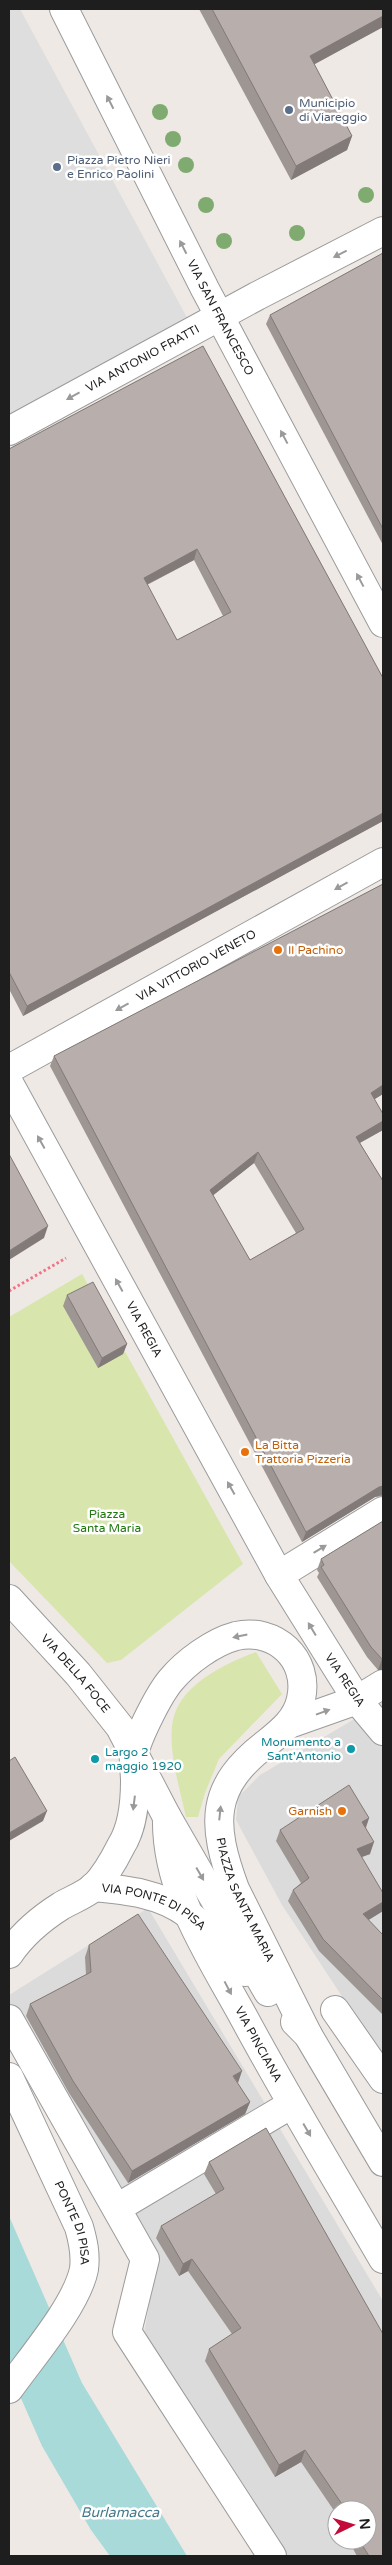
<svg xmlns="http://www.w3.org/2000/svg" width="392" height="2565" font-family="'Varela Round',sans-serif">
  <rect width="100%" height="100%" fill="#efe9e5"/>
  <g fill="#dcdbdc" fill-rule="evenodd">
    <path d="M383,1702V2059L282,1905L236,1820L238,1797L260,1775Z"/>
    <path d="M148,1908L383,2301V2556H287L144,2333L158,2254L9,2009V1995ZM337,2510H367V2540H337Z"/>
  </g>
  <g fill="#d8e6ae">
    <path d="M82,1274L243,1564L121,1660L107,1663L9,1561V1317Z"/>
    <path d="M256,1652L282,1694L219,1759L205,1793L198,1817H186C180,1790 169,1754 172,1726C176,1686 224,1664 256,1652Z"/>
  </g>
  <path fill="#dedede" d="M9,9H20L191,325L9,421Z"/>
  <path fill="#a8dad9" d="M9,2216L82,2383L187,2556H110L91,2530L42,2446L9,2371Z"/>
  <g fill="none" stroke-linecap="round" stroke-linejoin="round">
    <defs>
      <g id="minor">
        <path id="s1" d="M64,9L205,289L383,623"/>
        <path id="s2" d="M9,431L257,296L383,231"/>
        <path id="s3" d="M9,1069L383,862"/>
        <path d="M279,1575L383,1511"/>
        <path d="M383,1684L357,1700L383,1731"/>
        <path id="s4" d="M167,1817C165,1890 209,1954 243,2016C287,2098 336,2178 383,2259"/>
        <path d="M335,2010L383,2079"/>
        <path d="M9,2019L145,2259L127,2332L272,2556"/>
        <path d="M117,2208L292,2104"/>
      </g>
      <g id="tertiary">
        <path id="s5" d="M9,1083L279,1575L357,1700L289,1724"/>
        <path id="s6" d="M9,1599L78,1674L120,1727L167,1817L268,1992"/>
        <path id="s7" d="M93,1887C126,1890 160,1893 188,1914C209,1930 226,1954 245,1972"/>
        <path id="s8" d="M9,1954C22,1935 42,1918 61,1906C71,1900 85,1895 94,1887C105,1876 114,1860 121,1846C133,1827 135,1803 135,1781C135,1772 133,1762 134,1754C138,1736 159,1694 171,1680C186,1662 213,1642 236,1636C275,1627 310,1659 301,1699C297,1719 282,1731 267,1743C209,1787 211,1824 235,1889L308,2035"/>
        <path d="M295,2022L308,2035L383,2162"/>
        <path id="s9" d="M9,2077L79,2227C83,2241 86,2254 84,2269C77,2305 31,2358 9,2389"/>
      </g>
    </defs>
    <use href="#minor" stroke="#9b9b9b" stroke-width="30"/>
    <use href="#tertiary" stroke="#9b9b9b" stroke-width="30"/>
    <path stroke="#f27386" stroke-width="3" stroke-dasharray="2.5 2.5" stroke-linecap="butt" d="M9,1291L66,1258"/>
    <use href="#minor" stroke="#fff" stroke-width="28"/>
    <use href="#tertiary" stroke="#fff" stroke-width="28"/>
  </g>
  <g fill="#7fab70">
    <circle cx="160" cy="112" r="8"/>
    <circle cx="173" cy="139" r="8"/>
    <circle cx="186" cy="165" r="8"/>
    <circle cx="366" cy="195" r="8"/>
    <circle cx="206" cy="205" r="8"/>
    <circle cx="297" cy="233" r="8"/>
    <circle cx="224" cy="241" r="8"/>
  </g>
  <g fill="#9e9693" fill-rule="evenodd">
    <path d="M199,9H383V27L314,64L352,136L347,150L291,180Z"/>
    <path d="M383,253V545L266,324L270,315Z"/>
    <path d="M203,346L383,678V821L23,1016L9,989V449ZM194,560L223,616L177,640L147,585Z"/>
    <path d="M383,884V1094L374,1099L383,1114V1130L360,1143L383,1181V1496L375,1497L302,1542L50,1066L54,1056ZM254,1163L296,1233L250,1260L213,1195Z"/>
    <path d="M67,1295L127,1344L123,1354L98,1368L63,1306Z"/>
    <path d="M383,1521V1670H378L367,1657L317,1577L319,1573L317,1570L321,1559Z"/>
    <path d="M369,1818L366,1828L370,1854L362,1857L383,1911L368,1920L383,1935V2015L319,1951L288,1901L293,1890L301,1883L276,1841L280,1830Z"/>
    <path d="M89,1945L237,2083L250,2102L245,2114L128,2183L69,2093L26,2016L30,2004L86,1975L85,1957Z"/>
    <path d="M266,2128L383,2556H357L348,2540H367V2510H337V2515L301,2462L275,2477L205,2361L209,2349L232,2334L188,2271L179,2276L156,2238L161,2226L216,2194L204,2174L209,2162Z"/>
  </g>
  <g fill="#817a78">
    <path d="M383,16V27L304,70L310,56Z"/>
    <path d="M352,136L347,150L291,180L296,166Z"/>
    <path d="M197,549L194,560L140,588L144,578Z"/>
    <path d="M383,813V821L23,1016L27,1006Z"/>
    <path d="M383,1085V1094L367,1104L371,1093Z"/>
    <path d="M383,1121V1130L352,1147L356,1137Z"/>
    <path d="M258,1152L254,1163L206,1201L210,1190Z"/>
    <path d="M48,1226L44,1238L9,1260V1251Z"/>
    <path d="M127,1344L123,1354L98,1368L102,1358Z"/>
    <path d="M383,1486V1492L382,1495L375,1497L302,1542L306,1532L379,1487Z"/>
    <path d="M382,1659H383V1670H378Z"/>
    <path d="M47,1811L43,1821L9,1841V1833Z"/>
    <path d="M369,1818L365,1829L362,1822Z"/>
    <path d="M374,1842L370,1854L353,1860L357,1849Z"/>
    <path d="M383,1902V1911L359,1926L363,1914Z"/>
    <path d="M242,2071L238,2083L233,2076Z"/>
    <path d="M250,2102L245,2114L128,2183L132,2171Z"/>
    <path d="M192,2259L188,2271L179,2276L183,2264Z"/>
    <path d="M305,2450L301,2462L275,2477L279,2465Z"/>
  </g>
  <g fill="#b8aeab" stroke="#817a78" fill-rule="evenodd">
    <path d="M212,9H383V16L310,56L352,136L296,166Z"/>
    <path d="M383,253V529L270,315Z"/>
    <path d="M203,346L383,678V813L27,1006L9,972V449ZM197,549L231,612L177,640L144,578Z"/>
    <path d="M383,884V1085L371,1093L383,1114V1121L356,1137L383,1181V1486L379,1487L306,1532L54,1056ZM258,1152L304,1229L250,1260L210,1190Z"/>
    <path d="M9,1154L48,1226L9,1251Z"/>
    <path d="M93,1282L127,1344L102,1358L67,1295Z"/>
    <path d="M383,1521V1659H382L371,1647L321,1567L324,1565L321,1559Z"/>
    <path d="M15,1757L47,1811L9,1833V1761Z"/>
    <path d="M349,1785L369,1818L362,1822L374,1842L357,1849L383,1893V1902L363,1914L383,1935V2000L323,1939L293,1890L309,1878L280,1830Z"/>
    <path d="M138,1914L242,2071L233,2076L250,2102L132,2171L73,2081L30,2004L91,1972L89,1945Z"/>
    <path d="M266,2128L383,2334V2556H369L359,2540H367V2510H346L305,2450L279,2465L209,2349L241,2328L192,2259L183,2264L161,2226L224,2189L209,2162Z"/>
  </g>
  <defs><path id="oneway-solid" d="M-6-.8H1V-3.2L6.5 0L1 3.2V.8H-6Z" transform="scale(1.25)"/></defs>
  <g fill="#9a9a9a">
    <use href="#oneway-solid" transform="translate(110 102) rotate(-117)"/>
    <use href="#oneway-solid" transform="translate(183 247) rotate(-117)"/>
    <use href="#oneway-solid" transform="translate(340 254) rotate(153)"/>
    <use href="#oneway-solid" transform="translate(73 396) rotate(151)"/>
    <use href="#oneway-solid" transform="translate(284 437) rotate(-118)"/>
    <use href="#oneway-solid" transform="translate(360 580) rotate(-118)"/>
    <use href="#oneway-solid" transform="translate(341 886) rotate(151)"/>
    <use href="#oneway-solid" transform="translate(122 1007) rotate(151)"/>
    <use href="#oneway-solid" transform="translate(41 1142) rotate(-119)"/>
    <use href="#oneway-solid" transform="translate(119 1285) rotate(-119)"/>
    <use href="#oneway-solid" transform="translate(231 1488) rotate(-119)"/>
    <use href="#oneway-solid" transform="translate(320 1549) rotate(-31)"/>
    <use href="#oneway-solid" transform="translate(312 1629) rotate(-121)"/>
    <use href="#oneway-solid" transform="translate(240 1636) rotate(168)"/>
    <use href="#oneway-solid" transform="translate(323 1712) rotate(-20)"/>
    <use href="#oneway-solid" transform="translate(134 1803) rotate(97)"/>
    <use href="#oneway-solid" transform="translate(220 1813) rotate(-84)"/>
    <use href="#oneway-solid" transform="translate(200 1874) rotate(60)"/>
    <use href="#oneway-solid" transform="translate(228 1988) rotate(62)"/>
    <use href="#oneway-solid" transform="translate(307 2130) rotate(60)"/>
  </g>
  <g fill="#5c6f8a" stroke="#fff" stroke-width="2">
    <circle cx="289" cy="110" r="5"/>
    <circle cx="57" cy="167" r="5"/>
  </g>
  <g fill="#e8710a" stroke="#fff" stroke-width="2">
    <circle cx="278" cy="950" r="5"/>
    <circle cx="245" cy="1452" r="5"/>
    <circle cx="342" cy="1811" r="5"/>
  </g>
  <g fill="#0f9aa8" stroke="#fff" stroke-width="2">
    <circle cx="351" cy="1749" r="5"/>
    <circle cx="95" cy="1759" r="5"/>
  </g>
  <g text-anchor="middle" stroke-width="5" stroke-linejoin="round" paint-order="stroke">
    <g font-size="12" fill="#4e5e75" stroke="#fff" text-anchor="start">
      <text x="299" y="107">Municipio<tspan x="299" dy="14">di Viareggio</tspan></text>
      <text x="67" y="164">Piazza Pietro Nieri<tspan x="67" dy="14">e Enrico Paolini</tspan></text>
    </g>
    <g font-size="12" fill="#1e1e1e" stroke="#fff">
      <text dy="4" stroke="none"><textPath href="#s1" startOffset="346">VIA SAN FRANCESCO</textPath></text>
      <text dy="4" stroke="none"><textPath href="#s2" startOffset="152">VIA ANTONIO FRATTI</textPath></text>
      <text dy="4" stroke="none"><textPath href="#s3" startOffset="214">VIA VITTORIO VENETO</textPath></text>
      <text dy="4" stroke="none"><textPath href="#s5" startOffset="281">VIA REGIA</textPath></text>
      <text dy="4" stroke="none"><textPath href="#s6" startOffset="100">VIA DELLA FOCE</textPath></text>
      <text transform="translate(345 1680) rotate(56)" y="4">VIA REGIA</text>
      <text dy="4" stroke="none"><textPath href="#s8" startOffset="760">PIAZZA SANTA MARIA</textPath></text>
      <text dy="4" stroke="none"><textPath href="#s7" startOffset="65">VIA PONTE DI PISA</textPath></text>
      <text dy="4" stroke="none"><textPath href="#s4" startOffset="248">VIA PINCIANA</textPath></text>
      <text dy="4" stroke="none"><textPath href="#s9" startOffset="160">PONTE DI PISA</textPath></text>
    </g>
    <g font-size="12" fill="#c56008" stroke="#fff" text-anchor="start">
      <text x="288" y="954">Il Pachino</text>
      <text x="255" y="1449">La Bitta<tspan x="255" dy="14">Trattoria Pizzeria</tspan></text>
      <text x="332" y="1815" text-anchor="end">Garnish</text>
    </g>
    <g font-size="12" fill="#237811" stroke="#fff">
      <text x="107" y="1518">Piazza<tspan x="107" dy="14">Santa Maria</tspan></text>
    </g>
    <g font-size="12" fill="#0d838f" stroke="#fff" text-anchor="end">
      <text x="341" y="1746">Monumento a<tspan x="341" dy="14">Sant'Antonio</tspan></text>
      <text x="105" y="1756" text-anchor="start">Largo 2<tspan x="105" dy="14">maggio 1920</tspan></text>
    </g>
    <g font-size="14" font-style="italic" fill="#43798b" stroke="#fff">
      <text x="120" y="2517">Burlamacca</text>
    </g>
  </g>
  <rect width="392" height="2565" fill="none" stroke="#1e1e1e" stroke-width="20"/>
  <g transform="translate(352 2525) rotate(85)"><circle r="24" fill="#ffffff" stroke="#a5a5a5"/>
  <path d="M0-4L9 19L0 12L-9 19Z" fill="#c20b39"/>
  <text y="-8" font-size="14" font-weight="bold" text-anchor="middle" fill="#1e1e1e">N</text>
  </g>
</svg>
